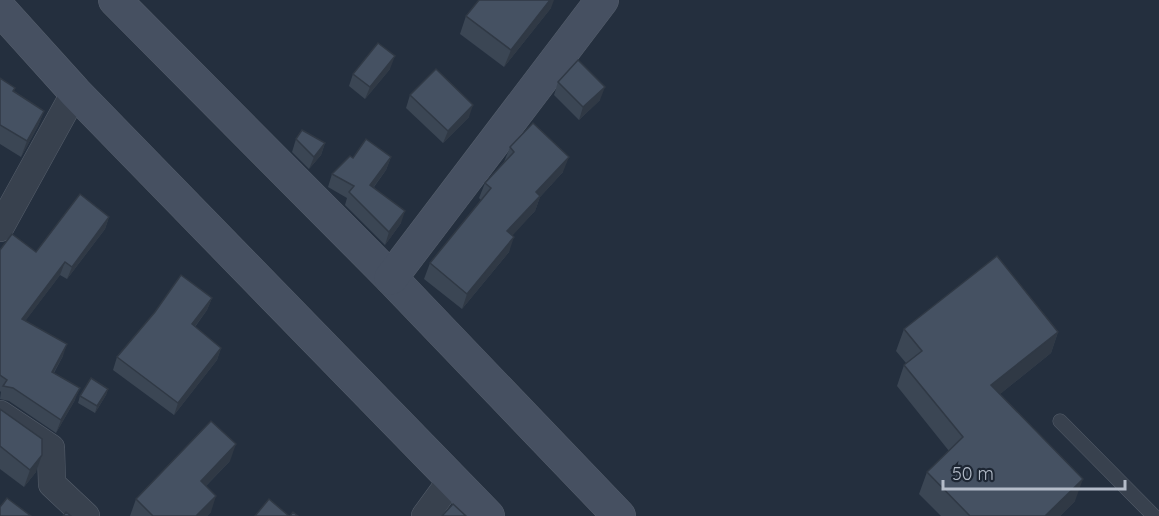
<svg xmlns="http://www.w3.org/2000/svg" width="1159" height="516" font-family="Quicksand,sans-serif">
  <rect width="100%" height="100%" fill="#242f3e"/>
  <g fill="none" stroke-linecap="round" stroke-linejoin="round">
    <defs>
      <path id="lane" d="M1060,421L1154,516"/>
      <g id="street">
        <path d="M0,228L75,92"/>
        <path d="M0,414L51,448L52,484L86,516"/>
        <path d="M425,516L452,479"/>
      </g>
      <g id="secondary">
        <path d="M115,0L391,278L619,516"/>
        <path d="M0,9L75,92L488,516"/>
        <path d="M391,278L602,0"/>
      </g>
    </defs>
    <use href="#lane" stroke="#565f6c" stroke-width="15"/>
    <use href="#street" stroke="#565f6c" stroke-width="28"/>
    <use href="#secondary" stroke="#565f6c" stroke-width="34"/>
    <use href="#lane" stroke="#38414e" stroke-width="14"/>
    <use href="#street" stroke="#38414e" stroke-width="27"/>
    <use href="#secondary" stroke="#465061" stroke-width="33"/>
  </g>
  <g fill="#3b4654">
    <path d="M551,8L504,67L460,34L466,16Z"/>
    <path d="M390,69L365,99L349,86L353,74Z"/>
    <path d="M0,78L15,88L14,91L44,111L38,126L21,157L0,144Z"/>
    <path d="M558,82L600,100L579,120L554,95Z"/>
    <path d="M410,95L469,117L443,143L406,108Z"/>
    <path d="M296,139L325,143L321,155L309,169L292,152Z"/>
    <path d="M510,147L563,172L540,197L535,211L512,235L509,252L462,309L424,279L430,263L481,200L479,198L485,183L504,162Z"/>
    <path d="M391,157L386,170L374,187L401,223L385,245L345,205L347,198L328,187L332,174L353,158Z"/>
    <path d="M109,217L105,229L67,279L60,275L25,321L63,356L54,373L75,400L56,433L9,401L0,399L1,392L0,391V250L36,252Z"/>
    <path d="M212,298L207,310L195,327L221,348L217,360L174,415L113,370L117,357Z"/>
    <path d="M904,329L1058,332L1051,353L1000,394L1075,501L1060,516H941L919,494L927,472L949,451L897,386L904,365L906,363L896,351Z"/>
    <path d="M108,389L106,395L95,413L78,403L80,396Z"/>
    <path d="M0,409L36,472L24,487L0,469Z"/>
    <path d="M230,461L206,486L211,512L207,516H130L136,499Z"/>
  </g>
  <g fill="#303945">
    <path d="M550,0H554L551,8L504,67L511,50Z"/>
    <path d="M395,56L390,69L365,99L370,87Z"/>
    <path d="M605,87L600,100L579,120L583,107Z"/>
    <path d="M473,105L469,117L443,143L448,131Z"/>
    <path d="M44,111L38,126L21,157L27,141Z"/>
    <path d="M325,143L321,155L309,169L314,157Z"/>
    <path d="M391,157L386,170L366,197L370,185Z"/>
    <path d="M569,157L563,172L540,197L535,211L502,247L507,231L536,192Z"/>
    <path d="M405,211L401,223L385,245L389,232Z"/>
    <path d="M109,217L105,229L67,279L72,267Z"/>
    <path d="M514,237L509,252L462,309L467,294Z"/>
    <path d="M65,262L60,275L17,332L22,319Z"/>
    <path d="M212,298L207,310L187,337L192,324Z"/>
    <path d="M1058,332L1051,353L984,407L991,385Z"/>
    <path d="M67,344L63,356L47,384L52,372Z"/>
    <path d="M221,348L217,360L174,415L178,403Z"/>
    <path d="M80,388L75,400L56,433L61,420Z"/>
    <path d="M108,389L106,395L95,413L97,406Z"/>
    <path d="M236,444L230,461L195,497L201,481Z"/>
    <path d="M42,455L36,472L24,487L30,470Z"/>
    <path d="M1083,479L1075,501L1060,516H1045Z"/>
    <path d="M216,496L211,512L207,516H196Z"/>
  </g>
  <g fill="#455162" stroke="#303945" stroke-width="1.5">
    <path d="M479,0H550L511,50L466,16Z"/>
    <path d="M378,43L395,56L370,87L353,74Z"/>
    <path d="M578,60L605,87L583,107L558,82Z"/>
    <path d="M436,69L473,105L448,131L410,95Z"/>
    <path d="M0,78L15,88L13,91L44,111L27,141L0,125Z"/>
    <path d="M533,123L569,157L536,192L540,196L507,231L514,237L467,294L430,263L491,188L485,183L514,152L510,147Z"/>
    <path d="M302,130L325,143L314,157L296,139Z"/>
    <path d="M366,139L391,157L370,185L405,211L389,232L349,192L354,186L332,174L350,156L353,158Z"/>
    <path d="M80,194L109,217L72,267L65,262L22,319L67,344L52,372L80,388L61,420L13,388L3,386L7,380L0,375V250L12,234L36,252Z"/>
    <path d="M997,256L1058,332L991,385L1083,479L1045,516H970L927,472L963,437L904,365L922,351L904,329Z"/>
    <path d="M181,275L212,298L192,324L221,348L178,403L117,357L155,312Z"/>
    <path d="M91,378L108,389L97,406L80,396Z"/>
    <path d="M0,409L42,439V455L30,470L0,446Z"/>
    <path d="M211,421L236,444L201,481L216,496L196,516H153L136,499Z"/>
    <path d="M7,498L31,516H0V507Z"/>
    <path d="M269,499L289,516H255Z"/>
    <path d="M453,504L466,516H442Z"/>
    <path d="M66,512L71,516H63Z"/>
    <path d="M293,512L298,516H290Z"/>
  </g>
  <path d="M943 480v9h182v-9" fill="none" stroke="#b4bcc9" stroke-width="3"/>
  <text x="952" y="480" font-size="18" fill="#b4bcc9" stroke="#1d2633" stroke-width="4.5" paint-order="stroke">50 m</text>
</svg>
